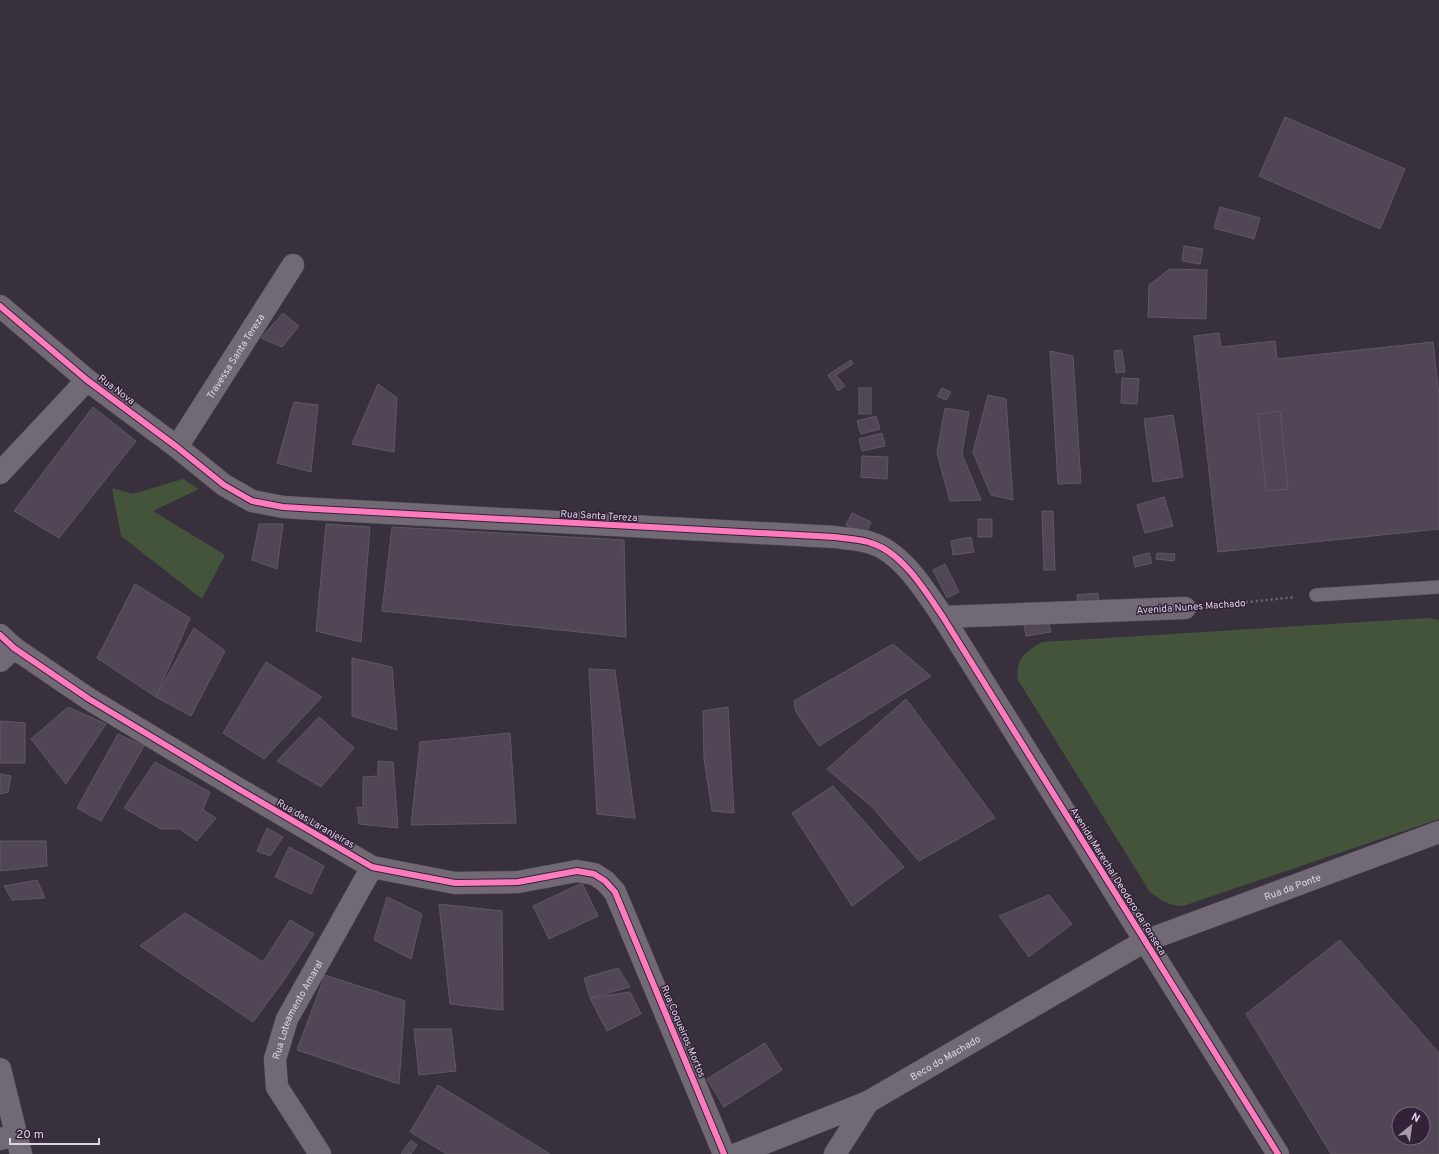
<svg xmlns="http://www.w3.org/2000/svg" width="1439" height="1154" font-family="Overpass,sans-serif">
  <rect width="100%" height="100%" fill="#39303d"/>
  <g fill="#44543b">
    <path d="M183,479L199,489L153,511L225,555L202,599L121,536L112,488L133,494Z"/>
    <path d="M1428,618L1439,620V819L1183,906C1170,906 1160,900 1150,892L1018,680C1015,659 1025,652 1042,642Z"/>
  </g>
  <g fill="#504656" stroke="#5f5863" fill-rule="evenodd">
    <path d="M1285,117L1405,169L1380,229L1259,176Z"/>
    <path d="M1220,207L1260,218L1254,239L1214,228Z"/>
    <path d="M1184,246L1203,249L1200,264L1182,261Z"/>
    <path d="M1170,269L1207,270L1206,319L1148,317L1149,285Z"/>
    <path d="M283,313L299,326L282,347L261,338Z"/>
    <path d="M1219,333L1221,347L1275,341L1277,359L1433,342L1439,395V529L1218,552L1194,336Z"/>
    <path d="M1122,350L1125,372L1116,373L1114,351Z"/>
    <path d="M1050,351L1073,356L1081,483L1058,484Z"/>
    <path d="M851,360L853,364L836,375L845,386L838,391L828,375Z"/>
    <path d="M1122,378L1139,379L1137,404L1121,403Z"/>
    <path d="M378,384L397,398L394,452L352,444Z"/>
    <rect x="859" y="388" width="12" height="26"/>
    <path d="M942,388L951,392L946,400L937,396Z"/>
    <path d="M988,395L1006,399L1013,500L991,495L973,452Z"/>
    <path d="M294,402L318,405L311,472L277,463Z"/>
    <path d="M93,407L136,441L59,538L14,511Z"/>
    <path d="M945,408L969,412L962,454L981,500L950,501L937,453Z"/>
    <path d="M1280,411L1288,489L1266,491L1258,414Z"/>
    <path d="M1173,415L1183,477L1153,482L1144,419Z"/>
    <path d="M876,416L880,429L861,434L857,421Z"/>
    <path d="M882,433L885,446L862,451L859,439Z"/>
    <path d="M862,456L888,457L887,479L861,477Z"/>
    <path d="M1164,497L1173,526L1145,533L1137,505Z"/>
    <path d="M1042,511H1053L1055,570H1044Z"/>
    <path d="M852,513L871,522L866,534L846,525Z"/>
    <rect x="978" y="519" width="14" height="18"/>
    <path d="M259,524H283L277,569L252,560Z"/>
    <path d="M326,524L370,527L361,642L316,631Z"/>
    <path d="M392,527L624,540L626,637L382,611Z"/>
    <path d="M971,537L974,552L953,555L951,541Z"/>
    <path d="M1149,553L1152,563L1135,567L1133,557Z"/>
    <path d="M1157,553L1175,554L1174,561L1156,559Z"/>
    <path d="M945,564L959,592L947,598L933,570Z"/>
    <path d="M135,584L190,618L156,697L97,658Z"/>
    <path d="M1098,593L1099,607L1078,608L1077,595Z"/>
    <path d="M1048,621L1051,632L1026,636L1024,625Z"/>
    <path d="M194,628L225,651L191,716L156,697Z"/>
    <path d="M893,644L931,676L819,746L796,712L794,701Z"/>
    <path d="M352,658L392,667L397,730L352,716Z"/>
    <path d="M266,662L322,697L264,759L223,733Z"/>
    <path d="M589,669L615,670L635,818L597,814Z"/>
    <path d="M906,699L995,818L919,861L872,807L827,769Z"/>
    <path d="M68,707L106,724L66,784L31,739Z"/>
    <path d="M728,707L734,813L712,811L704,759L703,711Z"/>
    <path d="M319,717L354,748L321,787L277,761Z"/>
    <path d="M0,721L25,723V763H0Z"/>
    <path d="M510,733L516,823L411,825L420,742Z"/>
    <path d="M118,734L144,746L101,821L77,808Z"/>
    <path d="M378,761L393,762L398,828L359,824L357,807L363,808V777L378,776Z"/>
    <path d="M155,762L210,792L203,810L216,818L197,841L180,829H161L124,808Z"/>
    <path d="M0,774L11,776L8,792L0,794Z"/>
    <path d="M833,786L904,867L852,906L792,813Z"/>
    <path d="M267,828L283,837L270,856L257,851Z"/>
    <path d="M0,841H46L47,866L0,871Z"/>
    <path d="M289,847L324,866L311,894L275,877Z"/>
    <path d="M37,880L45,898L12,900L4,886Z"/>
    <path d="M582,883L598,916L549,939L533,906Z"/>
    <path d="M1049,895L1072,924L1029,957L999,916Z"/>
    <path d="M387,897L422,914L411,959L374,940Z"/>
    <path d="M439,904L502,911L503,1010L450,1004Z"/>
    <path d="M185,913L263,962L290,920L314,934L284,980L253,1022L140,946Z"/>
    <path d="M1340,940L1439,1053V1154H1331L1246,1014ZM1399,1114H1423V1138H1399Z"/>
    <path d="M618,968L630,987L590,998L584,978Z"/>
    <path d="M325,975L405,1001L399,1084L297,1050Z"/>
    <path d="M630,992L641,1014L607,1031L590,998Z"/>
    <path d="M414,1029H451L456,1071L419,1075Z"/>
    <path d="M765,1043L782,1070L724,1107L707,1079Z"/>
    <path d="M438,1085L550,1154H447L410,1132Z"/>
    <path d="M411,1140L417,1145L411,1154H401Z"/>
  </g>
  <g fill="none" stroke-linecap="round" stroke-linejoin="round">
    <defs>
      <path id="service" d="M1316,595L1439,587"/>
      <g id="minor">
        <path id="s1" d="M177,447L293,265"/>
        <path d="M0,473L87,380"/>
        <path d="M943,617L1185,608"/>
        <path d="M0,635L14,648L89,699L237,788L372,867L455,883L518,882L577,871L594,874L605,881L615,892L724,1154"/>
        <path d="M0,661L14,648"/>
        <path d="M0,1139L16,1135"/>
        <path id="s2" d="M320,1154L277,1087L275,1059L287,1019L372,867"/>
        <path id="s3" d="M737,1154L868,1102L1145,941"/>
        <path d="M835,1154L868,1102"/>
      </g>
      <g id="tertiary">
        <path d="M0,306L87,380L177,447L224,485L252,501L283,507L316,509L835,537C847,539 860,539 871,543C902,552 926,592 943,617L1278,1154"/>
        <path id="s4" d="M1145,941L1439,832"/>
        <path d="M0,1069L21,1154"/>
      </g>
    </defs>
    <use href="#service" stroke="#564e59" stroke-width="14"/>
    <use href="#minor" stroke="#564e59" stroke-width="23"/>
    <use href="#tertiary" stroke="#564e59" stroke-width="23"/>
    <path stroke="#6f6873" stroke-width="2.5" stroke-dasharray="2 3" stroke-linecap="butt" d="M1211,606L1295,597"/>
    <use href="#service" stroke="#716a74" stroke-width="13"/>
    <use href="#minor" stroke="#716a74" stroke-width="22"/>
    <use href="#tertiary" stroke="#716a74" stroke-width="22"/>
    <defs>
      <g id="cycleway">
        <path d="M0,306L87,380L177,447L224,485L252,501L283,507L316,509L835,537C847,539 860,539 871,543C902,552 926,592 943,617L1278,1154"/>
        <path d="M0,635L14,648L89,699L237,788L372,867L455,883L518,882L577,871L594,874L605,881L615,892L724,1154"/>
      </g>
    </defs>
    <use href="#cycleway" stroke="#322138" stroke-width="8"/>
    <use href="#cycleway" stroke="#fd7abc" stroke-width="6"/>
  </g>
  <g text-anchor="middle" stroke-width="3" stroke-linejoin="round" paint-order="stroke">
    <g font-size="10" fill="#dfd4e3" stroke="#322138">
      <text dy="4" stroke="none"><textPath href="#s1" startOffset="108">Travessa Santa Tereza</textPath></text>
      <text transform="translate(117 389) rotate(37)" y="4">Rua Nova</text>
      <text transform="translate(599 515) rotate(3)" y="4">Rua Santa Tereza</text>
      <text transform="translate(1191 606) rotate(-4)" y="4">Avenida Nunes Machado</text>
      <text transform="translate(316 823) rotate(30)" y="4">Rua das Laranjeiras</text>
      <text transform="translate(1119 881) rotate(58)" y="4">Avenida Marechal Deodoro da Fonseca</text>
      <text dy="4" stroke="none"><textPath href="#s4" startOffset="157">Rua da Ponte</textPath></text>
      <text dy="4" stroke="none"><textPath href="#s2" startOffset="162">Rua Loteamento Amaral</textPath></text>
      <text transform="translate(684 1031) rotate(67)" y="4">Rua Coqueiros Mortos</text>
      <text dy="4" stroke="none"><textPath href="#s3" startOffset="230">Beco do Machado</textPath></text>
    </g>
  </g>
  <g transform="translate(1411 1126) rotate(29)"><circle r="19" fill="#322138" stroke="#77697c"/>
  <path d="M0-3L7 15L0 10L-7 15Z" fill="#a59ba9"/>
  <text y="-6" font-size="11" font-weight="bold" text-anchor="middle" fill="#dfd4e3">N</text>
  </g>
  <path d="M10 1138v6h89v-6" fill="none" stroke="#dfd4e3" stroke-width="2"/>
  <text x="16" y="1138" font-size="12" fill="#dfd4e3" stroke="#322138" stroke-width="3" paint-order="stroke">20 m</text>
</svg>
